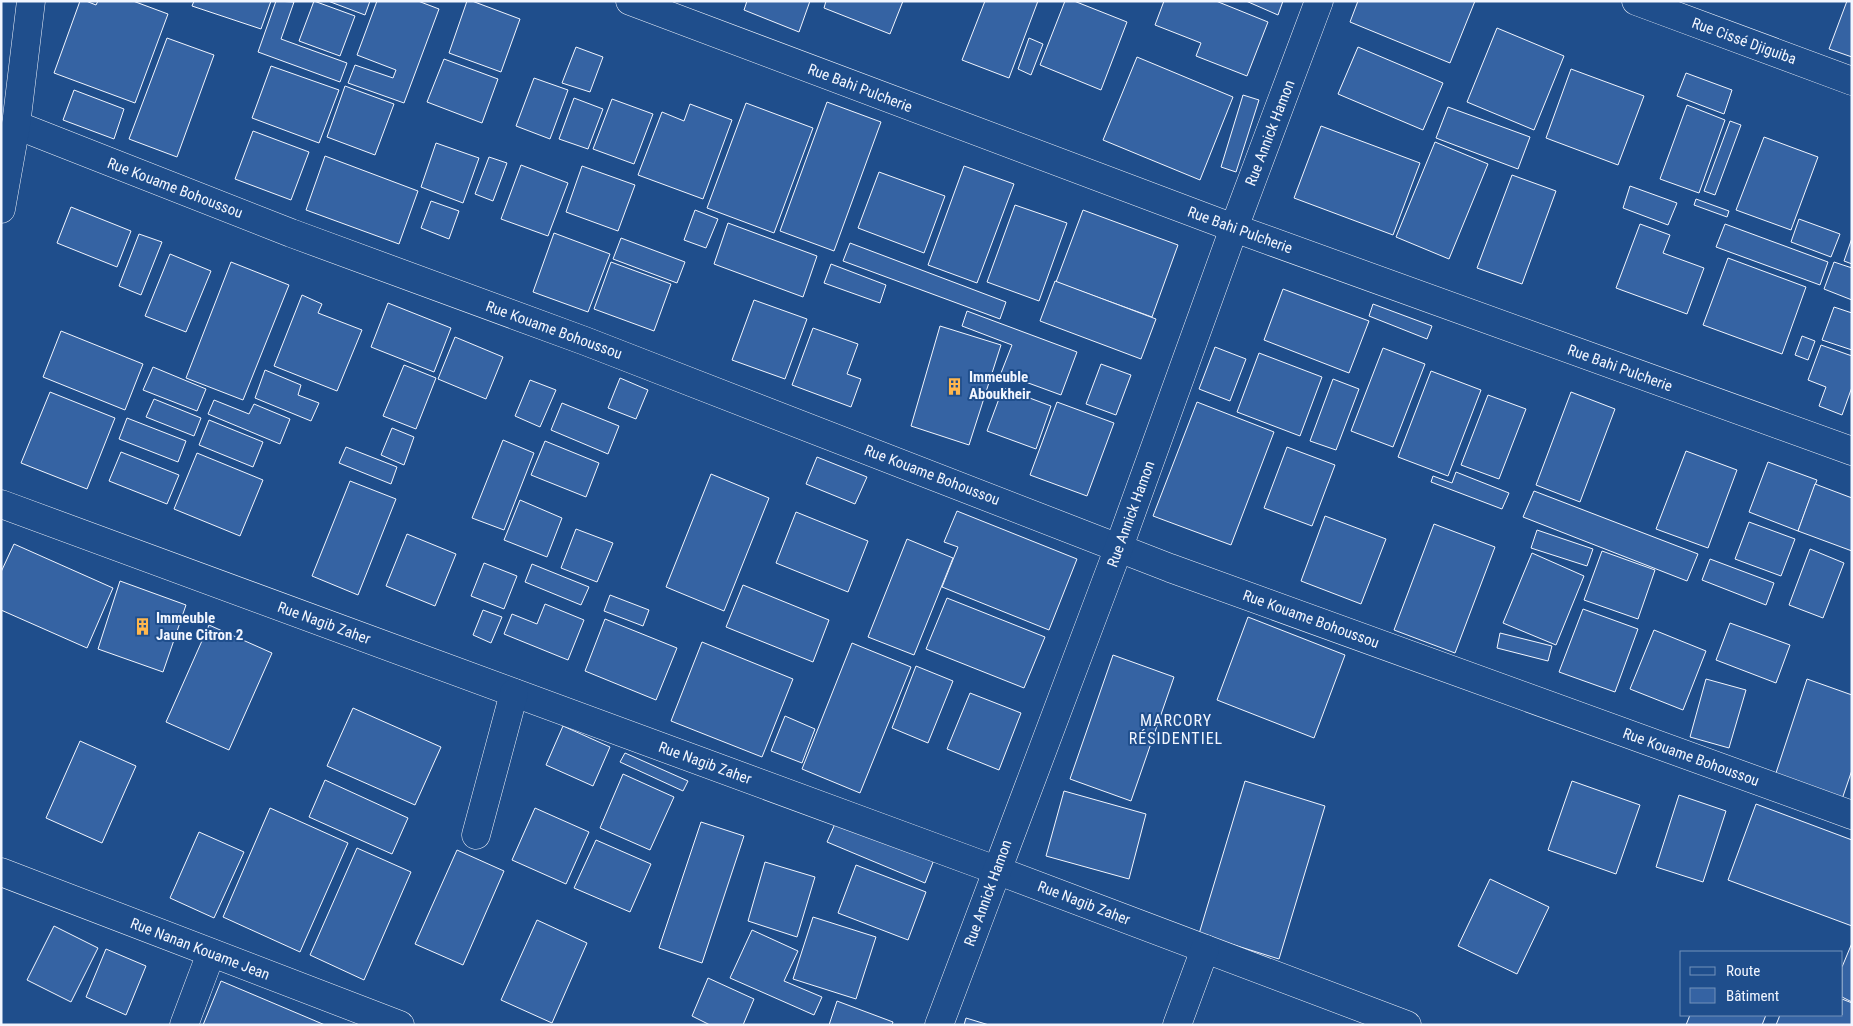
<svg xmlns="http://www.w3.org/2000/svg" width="1853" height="1026" font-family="'Roboto Condensed',sans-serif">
  <rect width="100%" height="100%" fill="#1f4e8c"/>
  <g fill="#3563a3" stroke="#f2f6ff">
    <path d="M80,1H86L96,5L98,1H133L168,14L135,103L54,73Z"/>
    <path d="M194,1H271L261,29L192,6Z"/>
    <path d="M276,1L294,2L281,39L347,63L340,82L258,52Z"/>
    <path d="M314,1L355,16L340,56L299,41Z"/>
    <path d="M328,1H370L365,15Z"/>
    <path d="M377,1H418L439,9L404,103L348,83L355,65L393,78L396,70L357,55Z"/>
    <path d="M467,1H472L520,19L501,72L449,53Z"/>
    <path d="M747,1H810L799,32L744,10Z"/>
    <path d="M826,1H903L890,34L824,8Z"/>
    <path d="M985,1H1038L1009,78L962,60Z"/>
    <path d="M1065,1H1074L1127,22L1101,90L1040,65Z"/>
    <path d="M1164,1H1216L1268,22L1247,76L1196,56L1201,43L1155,25Z"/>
    <path d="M1246,1H1283L1278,15Z"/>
    <path d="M1358,1H1475L1450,63L1350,22Z"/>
    <path d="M1847,1H1852V57L1829,49Z"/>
    <path d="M1497,28L1564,56L1534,130L1467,102Z"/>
    <path d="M167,38L214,55L177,157L129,139Z"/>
    <path d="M1029,38L1043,44L1031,75L1018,69Z"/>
    <path d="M576,47L603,57L590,92L562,83Z"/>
    <path d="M1358,47L1443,83L1423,130L1338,94Z"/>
    <path d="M1137,57L1233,97L1200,180L1103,140Z"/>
    <path d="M444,59L498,79L482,123L427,102Z"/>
    <path d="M271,66L339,90L319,143L252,118Z"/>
    <path d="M1571,69L1644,96L1618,165L1546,138Z"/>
    <path d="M1686,73L1732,90L1724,114L1677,96Z"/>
    <path d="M534,78L568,90L550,139L516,126Z"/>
    <path d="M345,86L394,104L375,155L327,137Z"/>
    <path d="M74,90L124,109L114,139L63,120Z"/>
    <path d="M1243,95L1259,100L1236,172L1221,167Z"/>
    <path d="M574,98L603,109L588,149L559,139Z"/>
    <path d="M612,99L653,114L634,164L593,149Z"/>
    <path d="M827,102L881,122L834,251L780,231Z"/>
    <path d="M746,103L813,128L774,233L707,208Z"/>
    <path d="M690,104L732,120L703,199L638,175L662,112L684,121Z"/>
    <path d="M1687,105L1725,120L1699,193L1660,179Z"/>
    <path d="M1448,107L1530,137L1518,169L1436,138Z"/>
    <path d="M1730,121L1741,125L1715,195L1704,191Z"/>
    <path d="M1321,126L1420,163L1393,235L1294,198Z"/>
    <path d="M253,131L309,152L291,200L235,179Z"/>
    <path d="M1764,137L1818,157L1791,230L1736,210Z"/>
    <path d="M1435,142L1488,164L1449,259L1396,237Z"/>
    <path d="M436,143L479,158L463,203L421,187Z"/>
    <path d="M325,156L418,191L399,244L306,210Z"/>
    <path d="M489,157L507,163L493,201L475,194Z"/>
    <path d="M521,165L568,183L548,236L501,219Z"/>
    <path d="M582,166L635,185L618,231L566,212Z"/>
    <path d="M964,166L1014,184L977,283L928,265Z"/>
    <path d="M879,172L945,196L924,253L858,228Z"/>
    <path d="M1512,175L1556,191L1522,284L1477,268Z"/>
    <path d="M1630,186L1677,203L1668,225L1623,208Z"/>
    <path d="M1696,199L1729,211L1727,217L1694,205Z"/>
    <path d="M431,201L459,211L449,239L421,228Z"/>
    <path d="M1015,205L1067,223L1039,301L987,282Z"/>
    <path d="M71,207L131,231L117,267L57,243Z"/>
    <path d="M695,210L718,219L706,248L684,240Z"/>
    <path d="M1083,210L1178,245L1152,317L1056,282Z"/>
    <path d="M1799,219L1840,234L1831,257L1791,242Z"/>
    <path d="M728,223L817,256L803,297L714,264Z"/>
    <path d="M1640,224L1670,235L1663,253L1704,268L1687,314L1616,288Z"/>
    <path d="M1725,224L1828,262L1820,285L1716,247Z"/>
    <path d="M554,233L610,254L588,312L533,292Z"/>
    <path d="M139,234L162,242L141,295L119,286Z"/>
    <path d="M621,238L685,262L677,283L613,259Z"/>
    <path d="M1852,238V264L1844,261Z"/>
    <path d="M850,243L1006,302L1000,319L843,261Z"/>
    <path d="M170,254L211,271L186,332L145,316Z"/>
    <path d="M1728,258L1806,287L1782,354L1703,325Z"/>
    <path d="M231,262L289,285L243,400L186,378Z"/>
    <path d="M611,262L671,284L654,331L594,309Z"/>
    <path d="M1834,262L1852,268V300L1824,289Z"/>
    <path d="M831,264L886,285L880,303L824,283Z"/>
    <path d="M1055,281L1156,319L1141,359L1040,321Z"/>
    <path d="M1283,289L1369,321L1349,373L1264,340Z"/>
    <path d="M302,295L322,304L318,313L362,330L337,391L274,366Z"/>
    <path d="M754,300L807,319L785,379L732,360Z"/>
    <path d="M388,303L451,328L434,372L371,347Z"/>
    <path d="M1373,304L1432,326L1427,339L1369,316Z"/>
    <path d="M1834,307L1852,313V350L1822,340Z"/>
    <path d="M967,311L1077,352L1061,395L1001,373L1012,345L962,326Z"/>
    <path d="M940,326L1001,345L969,445L911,426Z"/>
    <path d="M813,328L858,344L847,374L861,379L851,407L792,385Z"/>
    <path d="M61,331L143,364L125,410L43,377Z"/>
    <path d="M1802,336L1815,341L1808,360L1795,355Z"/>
    <path d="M455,337L503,357L486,399L438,379Z"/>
    <path d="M1821,345L1852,356V387L1842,415L1819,406L1826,387L1808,380Z"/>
    <path d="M1215,347L1246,359L1230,401L1199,389Z"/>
    <path d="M1383,348L1425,364L1393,447L1351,431Z"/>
    <path d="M1259,353L1322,377L1300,436L1237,412Z"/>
    <path d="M1101,364L1131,375L1116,415L1086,404Z"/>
    <path d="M404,365L436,378L416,429L383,416Z"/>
    <path d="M153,367L206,389L197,411L143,390Z"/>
    <path d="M265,370L301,385L298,395L319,403L311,421L255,398Z"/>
    <path d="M1431,371L1481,390L1448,476L1398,457Z"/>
    <path d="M620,378L648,390L636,419L608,408Z"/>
    <path d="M1333,379L1359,389L1336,450L1310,441Z"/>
    <path d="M530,380L556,390L540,427L515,416Z"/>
    <path d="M1003,388L1051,406L1036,449L987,431Z"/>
    <path d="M50,392L115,418L87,489L21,463Z"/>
    <path d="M1571,392L1615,409L1580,502L1536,485Z"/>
    <path d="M1488,395L1526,409L1499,479L1461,465Z"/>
    <path d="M154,399L201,418L194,436L146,417Z"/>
    <path d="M214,400L249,414L254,404L290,419L280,444L208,414Z"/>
    <path d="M1057,402L1114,423L1087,496L1030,475Z"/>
    <path d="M1197,402L1274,432L1231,545L1153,516Z"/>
    <path d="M562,403L619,426L608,454L551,430Z"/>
    <path d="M127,418L186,441L178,462L119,439Z"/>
    <path d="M209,420L263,442L253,467L199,445Z"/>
    <path d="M392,428L414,437L404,465L381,455Z"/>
    <path d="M503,440L534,453L504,530L472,518Z"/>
    <path d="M545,441L599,463L586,497L531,475Z"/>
    <path d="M346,447L397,467L391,484L339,463Z"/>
    <path d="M1287,447L1335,465L1312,526L1264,508Z"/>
    <path d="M1686,451L1737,470L1708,548L1656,529Z"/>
    <path d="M121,452L179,475L167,504L109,481Z"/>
    <path d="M197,453L263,480L240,536L174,509Z"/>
    <path d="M817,457L867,477L855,504L806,484Z"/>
    <path d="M1768,462L1817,480L1798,531L1749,512Z"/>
    <path d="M1456,472L1509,493L1502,509L1431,482L1433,476L1452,483Z"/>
    <path d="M711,474L769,498L724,611L666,587Z"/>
    <path d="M350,481L396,499L358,595L312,576Z"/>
    <path d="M1815,484L1852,498V551L1798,531Z"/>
    <path d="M1534,491L1698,554L1687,581L1523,517Z"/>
    <path d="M520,500L562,518L547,557L504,540Z"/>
    <path d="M957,511L1077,559L1049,630L942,587L958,547L944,542Z"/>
    <path d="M796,512L868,541L848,592L776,563Z"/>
    <path d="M1325,516L1386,539L1361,604L1301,581Z"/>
    <path d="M1749,522L1795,539L1781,576L1735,559Z"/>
    <path d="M1434,524L1495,547L1455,653L1394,630Z"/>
    <path d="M576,529L613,543L597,582L561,568Z"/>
    <path d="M1537,530L1593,549L1587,566L1531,548Z"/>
    <path d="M407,534L456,554L435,606L386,586Z"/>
    <path d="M907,539L953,558L914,655L868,637Z"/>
    <path d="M14,544L113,588L87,648L1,610V572Z"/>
    <path d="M1810,549L1844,563L1823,618L1789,605Z"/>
    <path d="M1602,551L1655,570L1638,619L1584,600Z"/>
    <path d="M1532,553L1584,576L1556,645L1503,623Z"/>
    <path d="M1710,559L1774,583L1766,605L1702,580Z"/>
    <path d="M484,563L517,576L504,609L471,596Z"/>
    <path d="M532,564L589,587L581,605L525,582Z"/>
    <path d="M120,581L186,605L163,672L98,649Z"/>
    <path d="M743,585L829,620L813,662L726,627Z"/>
    <path d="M610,595L649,610L643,626L604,611Z"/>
    <path d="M947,598L1045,637L1024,688L926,649Z"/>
    <path d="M545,604L584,620L568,660L504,634L512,614L537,624Z"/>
    <path d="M1583,609L1638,629L1615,692L1559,672Z"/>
    <path d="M483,610L502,617L491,643L473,635Z"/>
    <path d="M1248,617L1345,655L1314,738L1217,700Z"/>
    <path d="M605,619L677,648L656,700L585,671Z"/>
    <path d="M1730,623L1790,645L1776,683L1716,660Z"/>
    <path d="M209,625L272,653L229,750L166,722Z"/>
    <path d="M1654,630L1706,651L1683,710L1630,689Z"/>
    <path d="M1500,633L1552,646L1548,661L1497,648Z"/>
    <path d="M702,642L793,679L762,757L671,721Z"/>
    <path d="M852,643L911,667L860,793L802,769Z"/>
    <path d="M1113,655L1174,677L1131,801L1070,779Z"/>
    <path d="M916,666L953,681L928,743L892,728Z"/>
    <path d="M1706,679L1746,690L1729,748L1690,737Z"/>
    <path d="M1807,679L1852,695V770L1839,808L1772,785Z"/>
    <path d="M970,693L1021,713L999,770L947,749Z"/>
    <path d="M353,708L441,747L415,805L327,766Z"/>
    <path d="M785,716L815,729L802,763L771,751Z"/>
    <path d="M563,726L610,747L593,786L546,765Z"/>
    <path d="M80,741L136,766L102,843L46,818Z"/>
    <path d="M625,753L688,781L683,791L620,762Z"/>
    <path d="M623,774L674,797L650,850L600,828Z"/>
    <path d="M325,780L408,818L392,854L309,817Z"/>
    <path d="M1245,781L1325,806L1279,959L1199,934Z"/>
    <path d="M1572,781L1640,805L1616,874L1548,850Z"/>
    <path d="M1064,791L1146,814L1129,879L1046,856Z"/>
    <path d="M1679,795L1726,811L1703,882L1656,867Z"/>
    <path d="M1756,804L1852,840V926L1728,880Z"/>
    <path d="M270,808L348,843L300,952L223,917Z"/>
    <path d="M535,808L589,832L566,884L512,860Z"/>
    <path d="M838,817L935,857L925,883L827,842Z"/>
    <path d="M701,822L744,836L702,963L659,948Z"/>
    <path d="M199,832L244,852L214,918L170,898Z"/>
    <path d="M596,840L651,864L630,912L574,888Z"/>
    <path d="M357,848L411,872L364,980L310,955Z"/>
    <path d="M457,850L504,871L463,965L415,944Z"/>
    <path d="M765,862L815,877L797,937L748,921Z"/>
    <path d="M856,865L926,892L908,940L838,913Z"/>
    <path d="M1490,879L1549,907L1517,974L1458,946Z"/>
    <path d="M813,917L876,937L856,999L793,979Z"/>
    <path d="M537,920L587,943L552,1023L501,1000Z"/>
    <path d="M54,926L98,948L71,1002L27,980Z"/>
    <path d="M752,930L798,951L784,981L822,997L814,1015L730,978Z"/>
    <path d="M1852,943V1002L1842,997V967Z"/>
    <path d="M106,949L146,966L126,1015L86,997Z"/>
    <path d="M708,978L754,999L743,1025H710L692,1016Z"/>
    <path d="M221,981L325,1025H203Z"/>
    <path d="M1842,999L1852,1003V1025H1776L1780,1015H1842Z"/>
    <path d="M837,1001L893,1022L892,1025H829Z"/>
    <path d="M1690,1015H1766L1762,1025H1686Z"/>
    <path d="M966,1018L989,1025H964Z"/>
  </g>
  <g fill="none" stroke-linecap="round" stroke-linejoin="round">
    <defs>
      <g id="minor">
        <path d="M630,1L1234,228L1852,451"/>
        <path d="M1636,1L1852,81"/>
        <path d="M16,125L291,233L585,341L1170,568L1852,815"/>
        <path d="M1,209L16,125L31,1"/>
        <path d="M1,504L996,870L1407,1025"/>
        <path d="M476,835L514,693"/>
        <path d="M1,872L400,1025"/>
        <path d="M184,1025L211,953"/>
        <path d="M939,1025L1119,547L1234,228L1319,1"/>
        <path d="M1177,1025L1205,949"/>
      </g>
    </defs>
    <use href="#minor" stroke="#f2f6ff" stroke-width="29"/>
    <use href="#minor" stroke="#1f4e8c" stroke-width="28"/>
  </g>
  <defs>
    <symbol id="building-bare" viewBox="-9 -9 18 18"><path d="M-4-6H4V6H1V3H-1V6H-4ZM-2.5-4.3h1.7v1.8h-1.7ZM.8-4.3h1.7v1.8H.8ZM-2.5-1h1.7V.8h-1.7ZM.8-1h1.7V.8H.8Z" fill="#ffb74d" stroke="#1f4e8c" stroke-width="2.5" paint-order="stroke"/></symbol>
  </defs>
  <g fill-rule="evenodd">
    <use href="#building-bare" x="942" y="374" width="25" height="25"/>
    <use href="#building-bare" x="130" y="614" width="25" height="25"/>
  </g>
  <g text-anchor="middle" stroke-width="4" stroke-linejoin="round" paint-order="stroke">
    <g font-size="15" fill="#f2f6ff" stroke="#1f4e8c">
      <text transform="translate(1744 41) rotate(20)" y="5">Rue Cissé Djiguiba</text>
      <text transform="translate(860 88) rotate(21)" y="5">Rue Bahi Pulcherie</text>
      <text transform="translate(1270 133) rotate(-69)" y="5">Rue Annick Hamon</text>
      <text transform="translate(175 188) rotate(21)" y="5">Rue Kouame Bohoussou</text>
      <text transform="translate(1240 230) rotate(20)" y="5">Rue Bahi Pulcherie</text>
      <text transform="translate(554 330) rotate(20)" y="5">Rue Kouame Bohoussou</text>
      <text transform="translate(1620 368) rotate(20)" y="5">Rue Bahi Pulcherie</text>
      <text transform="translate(932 475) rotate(21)" y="5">Rue Kouame Bohoussou</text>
      <text transform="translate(1131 514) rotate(-70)" y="5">Rue Annick Hamon</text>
      <text transform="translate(1311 619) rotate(20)" y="5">Rue Kouame Bohoussou</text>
      <text transform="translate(324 623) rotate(20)" y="5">Rue Nagib Zaher</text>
      <text transform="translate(1691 757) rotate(20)" y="5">Rue Kouame Bohoussou</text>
      <text transform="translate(705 763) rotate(20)" y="5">Rue Nagib Zaher</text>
      <text transform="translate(988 893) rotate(-70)" y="5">Rue Annick Hamon</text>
      <text transform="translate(1084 903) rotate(21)" y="5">Rue Nagib Zaher</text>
      <text transform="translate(200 949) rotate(21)" y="5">Rue Nanan Kouame Jean</text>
    </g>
    <g font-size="15" font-weight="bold" fill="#f2f6ff" stroke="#1f4e8c" text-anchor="start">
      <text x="969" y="382">Immeuble<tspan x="969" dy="17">Aboukheir</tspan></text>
      <text x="156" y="623">Immeuble<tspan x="156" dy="17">Jaune Citron 2</tspan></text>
    </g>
    <g font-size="16" letter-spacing="1" fill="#f2f6ff" stroke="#1f4e8c">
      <text x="1176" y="726">MARCORY<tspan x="1176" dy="18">RÉSIDENTIEL</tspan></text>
    </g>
  </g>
  <rect width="1853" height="1026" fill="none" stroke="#f2f6ff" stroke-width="5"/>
  <rect x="1680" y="951" width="162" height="65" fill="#1f4e8c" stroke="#7391ba"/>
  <rect x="1690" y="967" width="25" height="8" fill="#1f4e8c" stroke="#7391ba"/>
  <text x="1726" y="976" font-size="15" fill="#f2f6ff">Route</text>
  <rect x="1690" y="988" width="25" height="15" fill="#3563a3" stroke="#7391ba"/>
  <text x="1726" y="1001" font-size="15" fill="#f2f6ff">Bâtiment</text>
</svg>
